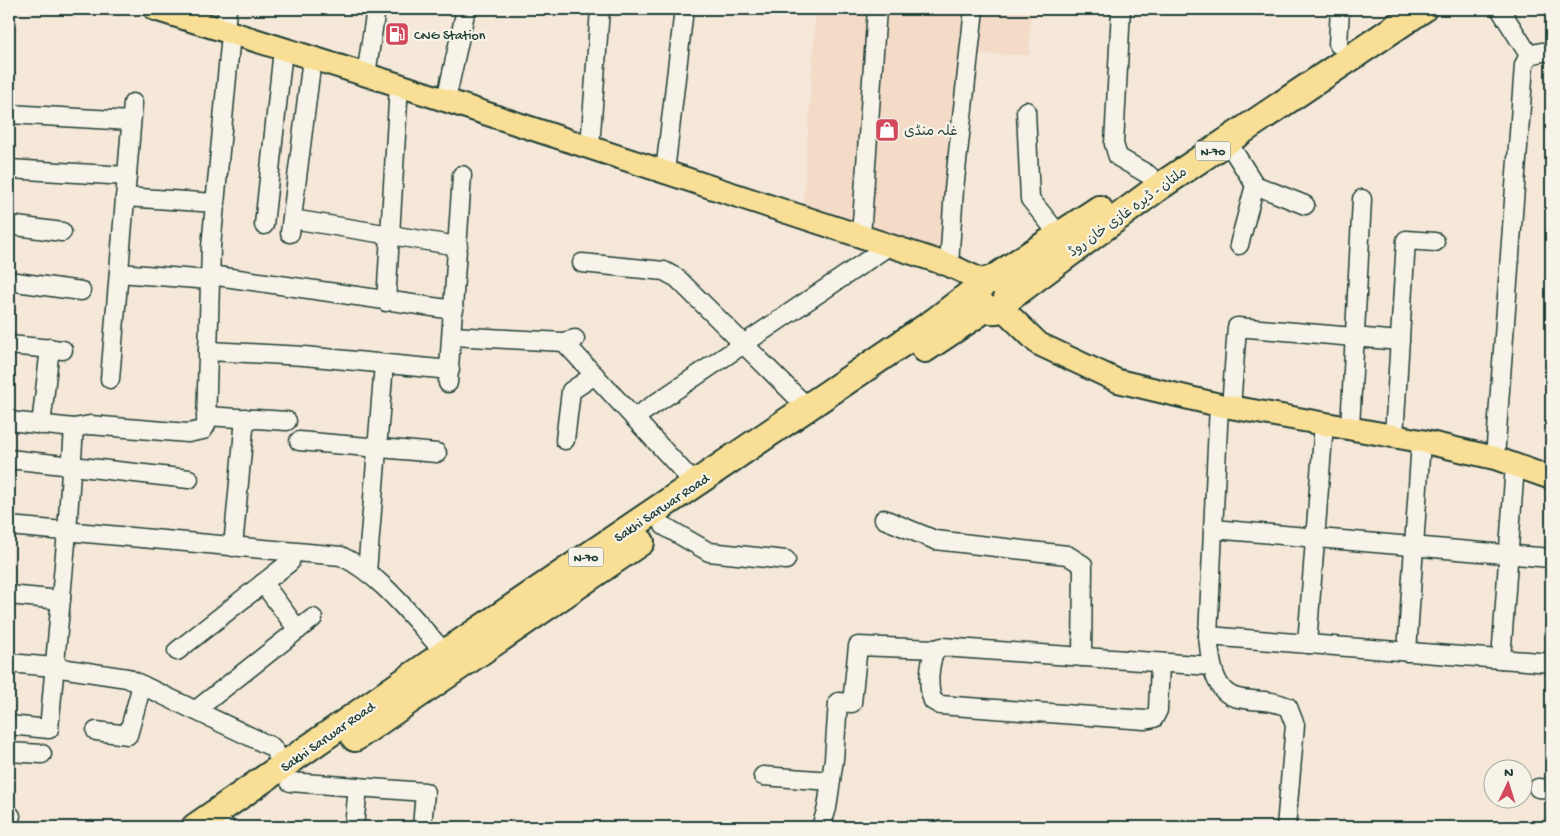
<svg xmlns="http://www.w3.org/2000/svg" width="1560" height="836" font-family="'Gochi Hand','Playpen Sans Arabic',sans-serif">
  <rect width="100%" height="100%" fill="#f5e8d9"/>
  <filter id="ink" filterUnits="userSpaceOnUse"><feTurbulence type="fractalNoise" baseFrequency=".02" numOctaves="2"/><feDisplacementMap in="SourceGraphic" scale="10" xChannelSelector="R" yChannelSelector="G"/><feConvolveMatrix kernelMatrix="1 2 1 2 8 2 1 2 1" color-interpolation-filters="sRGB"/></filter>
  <g filter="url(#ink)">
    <path fill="#f3dbc8" d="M816,9H1031L1029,55L972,54L954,259L803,205Z"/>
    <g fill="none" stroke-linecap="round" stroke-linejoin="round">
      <defs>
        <g id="minor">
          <path d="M1121,9L1114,144L1118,157L1149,175"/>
          <path d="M1500,9L1529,55"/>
          <path d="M225,32L227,9"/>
          <path d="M1338,44L1340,9"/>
          <path d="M366,75L376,9"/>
          <path d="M446,100L466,9"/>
          <path d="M1026,111L1030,199L1060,236"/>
          <path d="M9,114L131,121"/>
          <path d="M1227,141L1255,185L1305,205"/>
          <path d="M590,147L600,9"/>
          <path d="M9,169L127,176"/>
          <path d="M665,172L684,9"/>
          <path d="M125,197L216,203"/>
          <path d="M292,219L458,246"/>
          <path d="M9,225L62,232"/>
          <path d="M264,225L283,50"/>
          <path d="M290,233L312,59"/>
          <path d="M861,236L877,9"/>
          <path d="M1239,245L1255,185"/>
          <path d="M582,263L664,271L677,278L808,408"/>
          <path d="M949,265L954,189L974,9"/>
          <path d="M119,273L210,280"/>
          <path d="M210,275L454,310"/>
          <path d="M9,281L81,291"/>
          <path d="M386,302L399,85"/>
          <path d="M452,336L564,342L575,339"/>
          <path d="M564,342L695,484"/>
          <path d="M9,345L63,350"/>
          <path d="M208,351L304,356L450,370"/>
          <path d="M110,379L133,103"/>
          <path d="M448,383L462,175"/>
          <path d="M1219,405L1208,636C1210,656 1212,693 1238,698C1256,702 1271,699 1288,707L1295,725L1286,827"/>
          <path d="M1231,407L1237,327L1400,341"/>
          <path d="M206,416L287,421"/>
          <path d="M634,418L890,245"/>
          <path d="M9,421L74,428"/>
          <path d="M41,425L50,348"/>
          <path d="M1350,428L1362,199"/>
          <path d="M1394,436L1406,240L1435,242"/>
          <path d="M565,440L571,391L595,375"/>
          <path d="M299,441L437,453"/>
          <path d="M1495,458L1524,65L1529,55L1542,52H1551"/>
          <path d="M9,459L189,479"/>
          <path d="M884,519L935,540L1067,555L1083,565L1082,657"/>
          <path d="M9,526L341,556C383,576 413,619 445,653"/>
          <path d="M664,526L709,552L786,560"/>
          <path d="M1213,529L1551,558"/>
          <path d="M233,547L245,418"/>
          <path d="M367,572L384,364"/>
          <path d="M263,583L298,630"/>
          <path d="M9,595L61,600"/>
          <path d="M1208,636L1551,663"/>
          <path d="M1307,644L1324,423"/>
          <path d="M936,649C929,662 927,687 933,701L940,705L1145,720L1154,718L1158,710L1160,663"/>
          <path d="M177,651L290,562V552"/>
          <path d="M1407,652L1421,441"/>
          <path d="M1501,659L1515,465"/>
          <path d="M9,663L54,667L127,678L272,747L285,766"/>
          <path d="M196,710L313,618"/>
          <path d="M9,725L49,729L67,532L74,428L90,425L188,433L203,430L206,425L211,247L231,34"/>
          <path d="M96,731L128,735L142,685"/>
          <path d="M9,752L42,754"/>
          <path d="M763,776L831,781"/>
          <path d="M290,782L425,792L422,827"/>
          <path d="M1538,788L1551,789"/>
          <path d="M9,816H11"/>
          <path d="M225,826V827"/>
          <path d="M354,827L358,787"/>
          <path d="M821,827L827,808L834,759L838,702L852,703L858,646L936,649L942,647L1211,666"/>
        </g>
        <g id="major">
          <path d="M155,9L399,85L949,265L985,282"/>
          <path d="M1002,308L1039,344L1118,381L1219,405L1421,441L1495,458L1551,478"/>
        </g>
        <g id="highway">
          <path d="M991,280L1099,209"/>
          <path d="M1008,299L1156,189L1423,9"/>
          <path d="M925,349L985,309"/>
          <path d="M355,738L641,542"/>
          <path d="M195,827L445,653L935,321L988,280H997L1003,283L1006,287L1008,299C1003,310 996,312 985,309L978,300L979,289"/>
        </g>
      </defs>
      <use href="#minor" stroke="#1f3d34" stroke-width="21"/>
      <use href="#major" stroke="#1f3d34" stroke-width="26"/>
      <use href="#highway" stroke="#1f3d34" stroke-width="30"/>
      <use href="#minor" stroke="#f7f3e8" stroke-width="18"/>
      <use href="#major" stroke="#f9df96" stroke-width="22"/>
      <use href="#highway" stroke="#f9df96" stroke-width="26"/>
    </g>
  </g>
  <defs>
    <symbol id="fuel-square" viewBox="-11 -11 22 22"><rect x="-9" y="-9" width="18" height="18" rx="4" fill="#d1495b" stroke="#f7f3e8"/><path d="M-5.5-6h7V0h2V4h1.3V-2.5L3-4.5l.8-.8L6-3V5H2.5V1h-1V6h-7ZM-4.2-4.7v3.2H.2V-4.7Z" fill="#fff"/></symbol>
    <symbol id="shop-square" viewBox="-11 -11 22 22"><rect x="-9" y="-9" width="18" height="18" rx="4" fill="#d1495b" stroke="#f7f3e8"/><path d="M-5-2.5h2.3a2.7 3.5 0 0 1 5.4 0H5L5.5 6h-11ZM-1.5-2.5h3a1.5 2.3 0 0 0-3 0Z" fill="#fff"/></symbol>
  </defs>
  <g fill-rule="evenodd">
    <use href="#fuel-square" x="383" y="20" width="28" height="28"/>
    <use href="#shop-square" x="873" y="116" width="28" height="28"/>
  </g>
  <g text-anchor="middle" stroke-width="4.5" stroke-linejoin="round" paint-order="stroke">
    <g fill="#f7f3e8" stroke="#60746a" stroke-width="1">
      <rect x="1195.5" y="141.5" width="35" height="19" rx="4"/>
      <rect x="568.5" y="547.5" width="35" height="19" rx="4"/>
    </g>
    <g font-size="12" font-weight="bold" fill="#1f3d34">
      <text x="1213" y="155">N-70</text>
      <text x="586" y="561">N-70</text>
    </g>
    <g font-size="14" fill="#1f3d34" stroke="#f7f3e8" text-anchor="start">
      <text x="414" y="39">CNG Station</text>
      <text x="904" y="135">غلہ منڈی</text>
    </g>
    <g font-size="14" fill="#1f3d34" stroke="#f7f3e8">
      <text transform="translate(1127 211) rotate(-36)" y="5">ملتان - ڈیرہ غازی خان روڈ</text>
      <text transform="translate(661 507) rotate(-34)" y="5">Sakhi Sarwar Road</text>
      <text transform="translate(327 736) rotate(-35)" y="5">Sakhi Sarwar Road</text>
    </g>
  </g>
  <rect width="1560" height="836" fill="none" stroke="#f7f3e8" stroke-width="30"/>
  <rect x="15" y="15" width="1530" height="806" fill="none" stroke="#1f3d34" stroke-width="2" filter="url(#ink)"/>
  <g transform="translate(1508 784) rotate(4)"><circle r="24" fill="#f7f3e8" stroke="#a1aaa0"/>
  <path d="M0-4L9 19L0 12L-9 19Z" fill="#d1495b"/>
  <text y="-8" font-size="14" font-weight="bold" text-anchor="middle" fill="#1f3d34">N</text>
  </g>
</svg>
